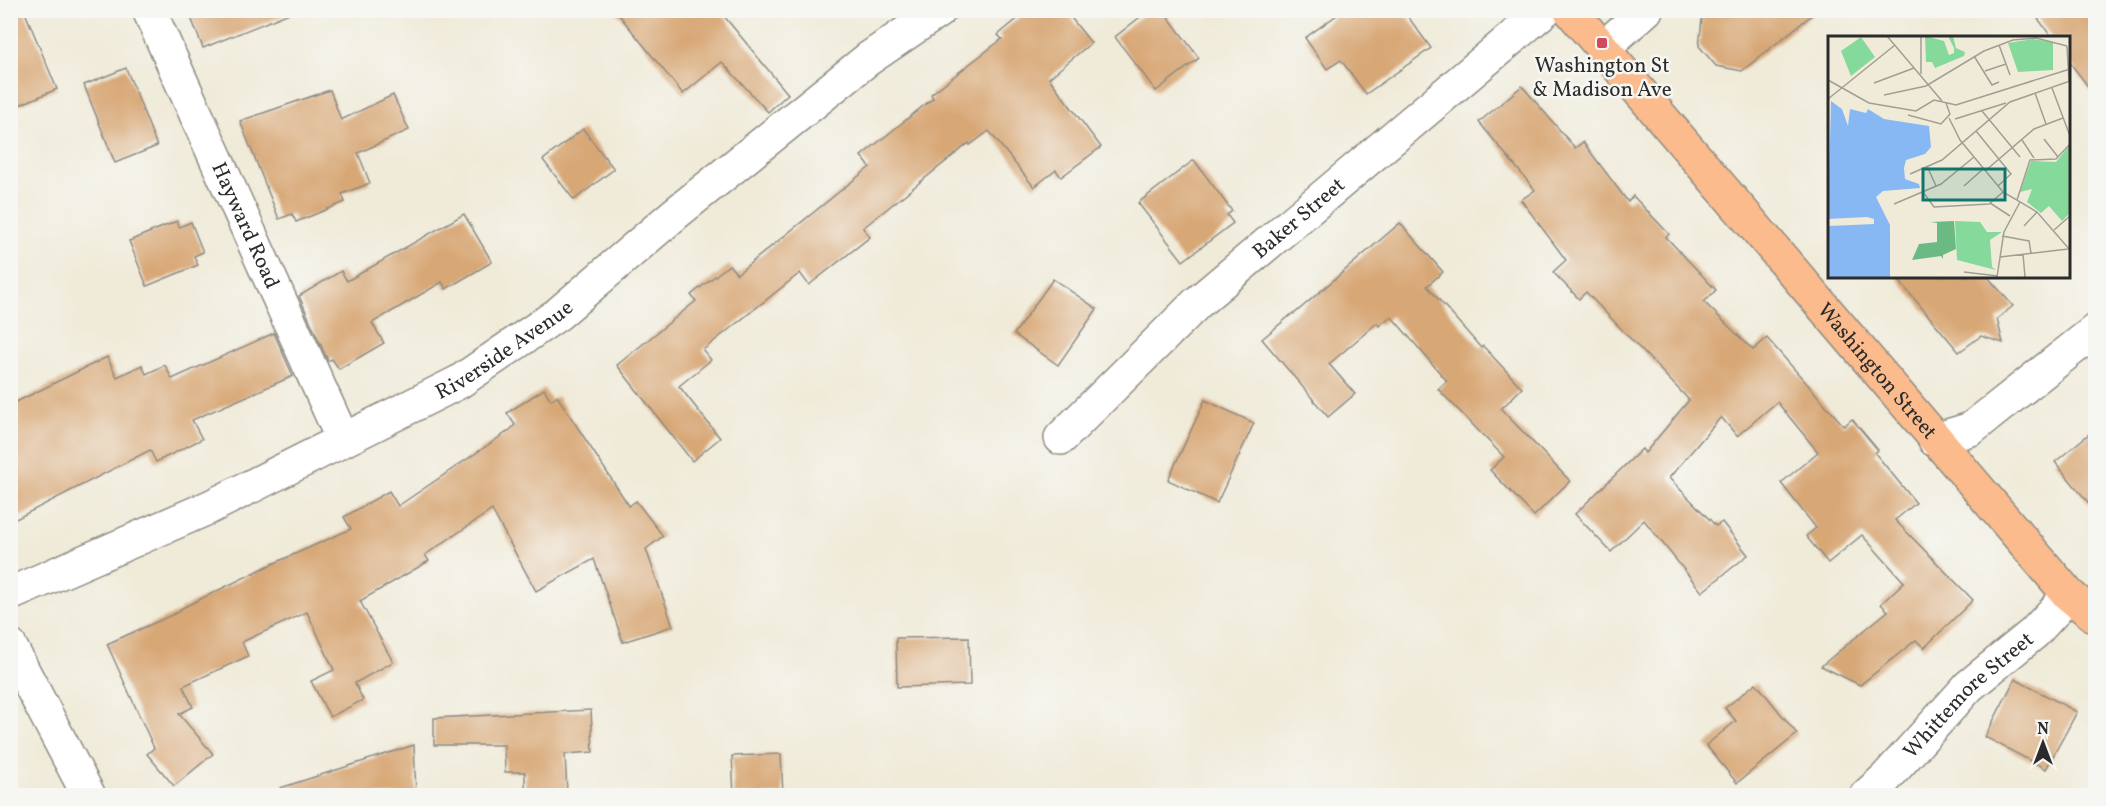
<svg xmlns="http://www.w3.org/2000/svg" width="2106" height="806" font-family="Vollkorn,serif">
  <rect width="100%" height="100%" fill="#f6f6f2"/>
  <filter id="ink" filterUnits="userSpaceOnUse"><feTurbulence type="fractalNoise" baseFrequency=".0167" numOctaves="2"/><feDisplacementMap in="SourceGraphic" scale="12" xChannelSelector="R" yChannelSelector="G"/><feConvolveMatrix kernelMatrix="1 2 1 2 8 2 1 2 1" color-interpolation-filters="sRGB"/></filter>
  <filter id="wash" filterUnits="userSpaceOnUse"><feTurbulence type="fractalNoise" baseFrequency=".008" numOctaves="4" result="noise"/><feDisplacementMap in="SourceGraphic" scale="24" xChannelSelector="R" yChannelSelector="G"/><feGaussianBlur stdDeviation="1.35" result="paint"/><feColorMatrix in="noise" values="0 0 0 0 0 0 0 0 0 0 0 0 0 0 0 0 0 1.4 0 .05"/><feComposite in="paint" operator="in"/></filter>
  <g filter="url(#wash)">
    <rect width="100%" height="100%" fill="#f0ebd9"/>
    <g id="blocks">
      <g fill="#d8a776">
        <path d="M10,10H24L57,89L10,109Z"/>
        <path d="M188,10H292V12L203,48Z"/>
        <path d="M615,10H719L788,94L768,112L722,62L683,94Z"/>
        <path d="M1028,10H1065L1091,43L1049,78L1101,147L1061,177L1056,170L1034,187L989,131L970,145L969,143L863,228L870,237L809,285L800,273L703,350L711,360L679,386L720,438L692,461L617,365L696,301L691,295L729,265L737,274L870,167L861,156L933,98L931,94L1002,39L998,35Z"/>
        <path d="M1149,10H1163L1199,58L1156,91L1115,37Z"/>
        <path d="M1344,10H1403L1431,48L1366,94L1341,60L1327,69L1305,38Z"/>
        <path d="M1712,10H1818L1742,71L1716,66L1699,46L1702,19Z"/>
        <path d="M2032,10H2096V97L2068,60V38H2052Z"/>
        <path d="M126,68L157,146L115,163L84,85Z"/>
        <path d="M1522,86L1575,148L1583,142L1628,202L1633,196L1669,234L1666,237L1716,290L1704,302L1753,350L1767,338L1844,426L1852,419L1878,450L1875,453L1916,503L1895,520L1973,600L1924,648L1916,640L1860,685L1821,666L1888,611L1881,604L1904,582L1862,535L1828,563L1806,536L1816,528L1781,483L1818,452L1777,402L1737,436L1721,417L1669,478L1716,526L1722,522L1748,555L1702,592L1644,520L1611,552L1575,514L1642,449L1645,453L1689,400L1586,292L1579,299L1553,272L1566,260L1521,200L1535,190L1479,122Z"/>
        <path d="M330,90L341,120L393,95L409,130L358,153L370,183L342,194L345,202L296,222L292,214L279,219L240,121Z"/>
        <path d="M583,129L614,169L574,200L543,160Z"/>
        <path d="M1194,160L1232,211L1227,215L1233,223L1183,261L1138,203Z"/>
        <path d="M464,214L492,262L446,289L442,282L372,323L384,343L339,369L332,359L328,361L299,296L341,271L347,281Z"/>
        <path d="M177,221L179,227L191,222L203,252L194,256L198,265L147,286L129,241Z"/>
        <path d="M1400,223L1443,272L1427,286L1481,348L1483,346L1522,388L1501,409L1570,481L1534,516L1490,470L1504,457L1438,389L1447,381L1391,316L1379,326L1377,323L1329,364L1355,394L1328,417L1262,339L1293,313L1294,314Z"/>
        <path d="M1895,276H1987L2013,306L1997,319L2003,343L1981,336L1959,352Z"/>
        <path d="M1053,279L1097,309L1058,365L1014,334Z"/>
        <path d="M274,333L293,376L192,420L202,439L156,462L150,450L10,522V405L107,357L117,377L142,365L146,374L165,365L172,379Z"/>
        <path d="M544,389L551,400L557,396L629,506L636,501L663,536L646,549L673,626L623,642L594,559L536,591L492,510L425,555L429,561L360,601L393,662L355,683L363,700L330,717L311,681L334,670L307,612L242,642L248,656L183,686L193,707L179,714L213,754L174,786L147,754L154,748L107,644L181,611L180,609L268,566L351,529L344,517L389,491L398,506L510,430L515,425L507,413Z"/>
        <path d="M1205,400L1254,423L1217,503L1168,480Z"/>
        <path d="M2096,428V512L2055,462Z"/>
        <path d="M969,637L970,685L897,687L896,638Z"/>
        <path d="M2015,679L2077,712L2046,769L1985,737Z"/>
        <path d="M1756,683L1797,734L1737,783L1706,745L1736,721L1725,708Z"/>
        <path d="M591,710L593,752L565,754L567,792H555L554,795H525V772H505L504,745H434V718Z"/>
        <path d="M414,745L416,795H281L280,788Z"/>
        <path d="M781,754L783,795H734L732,756Z"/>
      </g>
    </g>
  </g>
  <g filter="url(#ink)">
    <use href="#blocks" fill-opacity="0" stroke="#8e8b82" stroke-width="1.5"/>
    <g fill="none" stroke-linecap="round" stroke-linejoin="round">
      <defs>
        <g id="minor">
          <path id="s1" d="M149,10L343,440"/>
          <path d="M1603,48L1646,10"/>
          <path id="s2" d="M1061,438L1197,303L1545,10"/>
          <path d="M1935,440L1971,429L2096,330"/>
          <path id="s3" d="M10,594L210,507L459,382L558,314L676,213L868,59L940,10"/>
          <path d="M10,646L89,796"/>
          <path id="s4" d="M1866,796L1885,779L1969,686L2034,633L2069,595"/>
        </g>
        <g id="major">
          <path id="s5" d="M1570,10L2069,595L2096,617"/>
        </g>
      </defs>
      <use href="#minor" stroke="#8e8b82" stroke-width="36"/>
      <use href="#major" stroke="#8e8b82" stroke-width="36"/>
      <use href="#minor" stroke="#fff" stroke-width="33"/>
      <use href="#major" stroke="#fbbb8c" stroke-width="33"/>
    </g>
  </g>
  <rect fill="#d1495b" stroke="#f6f6f2" stroke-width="2" x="1596" y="37" width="12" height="12" rx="3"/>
  <g text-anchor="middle" stroke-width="5" stroke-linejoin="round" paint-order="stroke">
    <g font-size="21" fill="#2b2b2b" stroke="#f6f6f2">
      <text x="1602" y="72">Washington St<tspan x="1602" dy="24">&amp; Madison Ave</tspan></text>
    </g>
    <g font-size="21" fill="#2b2b2b" stroke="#f6f6f2">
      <text dy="7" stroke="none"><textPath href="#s2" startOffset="324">Baker Street</textPath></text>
      <text dy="7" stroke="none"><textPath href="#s1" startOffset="236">Hayward Road</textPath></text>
      <text dy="7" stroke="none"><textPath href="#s3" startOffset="552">Riverside Avenue</textPath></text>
      <text dy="7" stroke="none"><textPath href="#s5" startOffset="474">Washington Street</textPath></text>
      <text dy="7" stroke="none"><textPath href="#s4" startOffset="144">Whittemore Street</textPath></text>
    </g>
  </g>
  <g transform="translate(1828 36)">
    <rect width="242" height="242" fill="#f0ebd9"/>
    <path d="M97,0L116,5L121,19L126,17V12L120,0H125L128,12L137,16L136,20L107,32L104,26H98ZM33,1L47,21L23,40L13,15ZM205,3L225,6V34L190,36L180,7ZM241,110V178L234,185L221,170L213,177L199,166L204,153L192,156L203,125L228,126ZM127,185L152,186L159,196H174L162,204L164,231L168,234L129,224Z" fill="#84d99b"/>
    <path d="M126,185L128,213L115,219V223L113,220L84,224L91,208L109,206V187L103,186Z" fill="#6bb983"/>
    <path d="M3,65L14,73L20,90L22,73L38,77L40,73L56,83L101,90L103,111L97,118L78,124L76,132L77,143L91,148L92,152L55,155L48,161L62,189V241H0V190L46,188V183L39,181L0,183Z" fill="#88b8f3"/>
    <path fill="none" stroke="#a19e93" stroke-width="1.5" d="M59,0L114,65M171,9L182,39M239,10L241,45M146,20L164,49L171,46M157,35L178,28M93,38V0M0,44L41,67L88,75L106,64L128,69L242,33M46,47L86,32M224,52L242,100M207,57L218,88M56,59L98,50L156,15L185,4L208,2L239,10M0,63L67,9M154,75L192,121M80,79L113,88L122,78L118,67M121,82L132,104L175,156L209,176L242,214M127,83L178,67M148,95L183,138L170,150M216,103L230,121M194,104L206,122M99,130L108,150M157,135L206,93L235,82M82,138L114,124L182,66L242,45M136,150L155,133M95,156L106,171L161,168L175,156M189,164L202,124L228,123L242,108M162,167L182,180M66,168L113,148L146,121M196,190L209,176M226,194L242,180M174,200L201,205L203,217M195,218L197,241M172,221L240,213M136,236L170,240M169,241L176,196L192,166"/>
    <path fill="#0f766e" fill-opacity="0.15" stroke="#0f766e" stroke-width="3" d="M95,133H177V164H95Z"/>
    <rect width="242" height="242" fill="none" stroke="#2b2b2b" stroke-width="3"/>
  </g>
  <rect width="2106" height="806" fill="none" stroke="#f6f6f2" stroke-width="36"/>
  <g transform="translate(2043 743)" stroke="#f6f6f2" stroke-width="4.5" paint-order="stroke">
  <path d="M0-4.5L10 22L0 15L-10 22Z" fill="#2b2b2b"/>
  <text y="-9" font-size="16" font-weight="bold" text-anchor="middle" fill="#2b2b2b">N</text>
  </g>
</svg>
